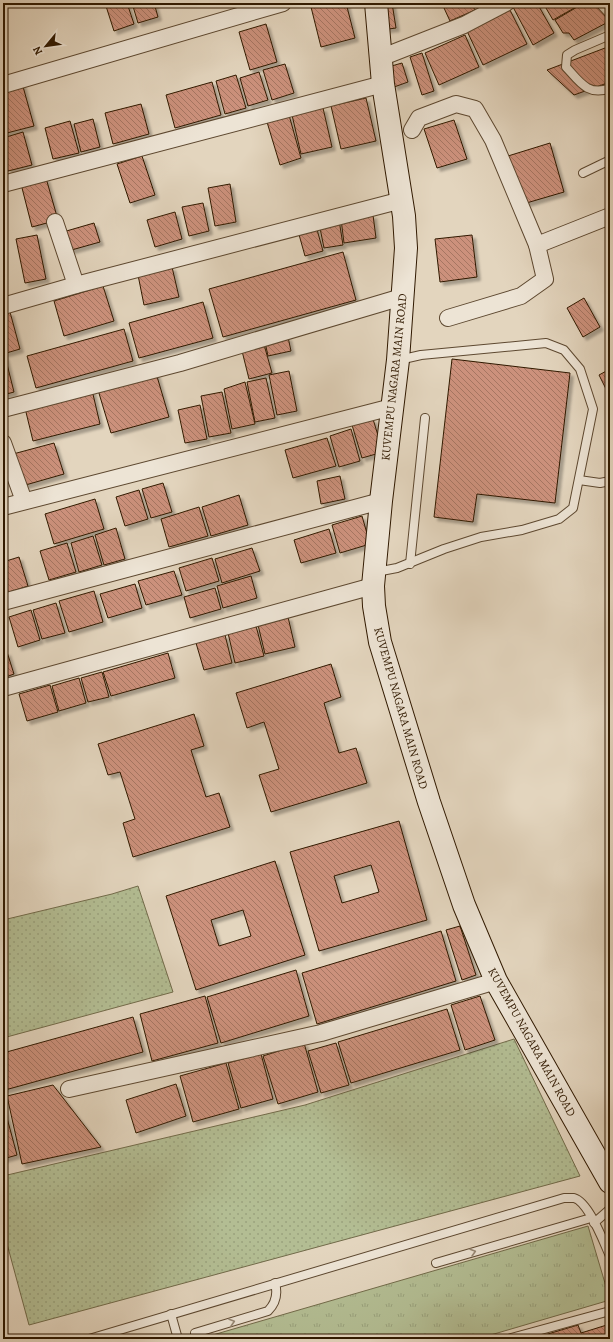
<svg xmlns="http://www.w3.org/2000/svg" width="613" height="1342" font-family="Alegreya,serif">
  <defs>
    <pattern id="grass-dots" width="8" height="8" patternUnits="userSpaceOnUse"><rect width="8" height="8" fill="#b3bd93"/><path d="M2 2h.1M6 6h.1" fill="none" stroke="#9aa27d" stroke-width="1.8" stroke-linecap="round"/></pattern>
    <pattern id="park-tufts" width="24" height="20" patternUnits="userSpaceOnUse"><rect width="24" height="20" fill="#b3bd93"/><path d="M3 7l-1-3M5 7V3M7 7l1-3M15 17l-1-3M17 17v-4M19 17l1-3" fill="none" stroke="#9aa27d"/></pattern>
    <pattern id="building-back-hatch" width="6" height="6" patternUnits="userSpaceOnUse"><rect width="6" height="6" fill="#cc917b"/><path d="M-1 5l2 2M0 0l6 6M5-1l2 2" fill="none" stroke="#a67662"/></pattern>
    <filter id="shadow"><feDropShadow dx="3.5" dy="3.5" stdDeviation="1" flood-color="#0004"/></filter>
  </defs>
  <rect width="100%" height="100%" fill="#e3d5be"/>
  <filter id="stains"><feTurbulence type="fractalNoise" baseFrequency=".005" numOctaves="4"/><feColorMatrix values="0 0 0 0 .2 0 0 0 0 .09 0 0 0 0 .02 0 0 0 .5 -.17"/></filter>
  <radialGradient id="worn" r=".72"><stop offset=".6" stop-color="#630" stop-opacity="0"/><stop offset="1" stop-color="#630" stop-opacity=".3"/></radialGradient>
  <g fill="url(#grass-dots)" stroke="#726b4a">
    <path d="M138,886L173,992L3,1038V920L112,894Z"/>
    <path d="M514,1039L580,1176L29,1325L3,1229V1176L305,1105Z"/>
  </g>
  <path fill="url(#park-tufts)" stroke="#726b4a" d="M588,1226L610,1300L477,1339H199Z"/>
  <g fill="url(#building-back-hatch)" stroke="#301900" fill-rule="evenodd" filter="url(#shadow)">
    <path d="M105,3H127L134,24L114,31Z"/>
    <path d="M132,3H154L158,17L138,23Z"/>
    <path d="M310,3H346L355,38L321,47Z"/>
    <path d="M377,3H392L396,28L381,30Z"/>
    <path d="M456,3H471L475,10L450,21L444,8Z"/>
    <path d="M475,3H487L477,7Z"/>
    <path d="M520,3H537L554,33L533,45L513,7Z"/>
    <path d="M543,3H574L576,7L553,20Z"/>
    <path d="M584,3H593L610,21L574,40L569,33H563L555,20Z"/>
    <path d="M510,10L527,44L483,65L467,31Z"/>
    <path d="M266,24L277,62L250,70L239,32Z"/>
    <path d="M465,35L479,67L439,85L425,53Z"/>
    <path d="M605,48L610,54V82L574,95L547,70Z"/>
    <path d="M422,53L434,91L422,95L410,57Z"/>
    <path d="M402,63L408,82L394,87L388,67Z"/>
    <path d="M285,64L294,93L272,100L263,70Z"/>
    <path d="M259,72L268,100L248,106L240,78Z"/>
    <path d="M236,75L246,108L225,114L216,81Z"/>
    <path d="M212,82L221,115L175,128L166,95Z"/>
    <path d="M22,83L34,126L3,134V88Z"/>
    <path d="M366,98L376,141L341,149L331,106Z"/>
    <path d="M141,104L149,134L113,144L105,113Z"/>
    <path d="M323,108L332,147L301,154L292,115Z"/>
    <path d="M289,115L301,158L280,165L267,122Z"/>
    <path d="M93,119L100,147L81,152L74,124Z"/>
    <path d="M454,120L467,159L437,168L424,129Z"/>
    <path d="M70,121L79,153L53,159L45,128Z"/>
    <path d="M23,132L32,165L8,171L3,154V138Z"/>
    <path d="M550,143L564,192L523,204L508,156Z"/>
    <path d="M142,156L155,195L130,203L117,164Z"/>
    <path d="M46,178L58,220L32,227L21,184Z"/>
    <path d="M230,184L236,222L215,226L208,188Z"/>
    <path d="M203,203L209,231L189,236L182,207Z"/>
    <path d="M175,212L182,239L155,247L147,220Z"/>
    <path d="M373,215L376,238L344,243L341,219Z"/>
    <path d="M339,220L343,245L324,248L319,223Z"/>
    <path d="M94,223L100,242L68,251L63,232Z"/>
    <path d="M316,226L323,251L305,256L298,231Z"/>
    <path d="M37,235L46,279L25,283L16,239Z"/>
    <path d="M472,235L477,277L440,282L435,239Z"/>
    <path d="M343,252L356,300L223,337L209,289Z"/>
    <path d="M172,267L179,297L144,305L138,275Z"/>
    <path d="M103,286L114,321L64,336L54,301Z"/>
    <path d="M584,298L600,327L583,337L567,308Z"/>
    <path d="M203,302L213,338L139,358L129,323Z"/>
    <path d="M10,312L20,349L3,354V314Z"/>
    <path d="M124,329L133,361L36,388L27,356Z"/>
    <path d="M288,337L291,351L268,356L265,342Z"/>
    <path d="M263,341L272,373L249,379L241,347Z"/>
    <path d="M3,356H5L14,392L3,395Z"/>
    <path d="M452,359L570,373L555,503L477,494L473,522L434,517Z"/>
    <path d="M610,369V397L599,375Z"/>
    <path d="M289,371L297,411L277,415L269,375Z"/>
    <path d="M156,373L169,417L111,433L98,390Z"/>
    <path d="M266,378L275,418L255,422L247,382Z"/>
    <path d="M245,382L255,424L232,429L224,389Z"/>
    <path d="M92,390L100,424L33,441L25,408Z"/>
    <path d="M222,392L231,433L209,437L201,396Z"/>
    <path d="M200,405L207,439L185,443L178,410Z"/>
    <path d="M373,419L383,452L362,458L352,425Z"/>
    <path d="M351,429L360,461L339,467L330,436Z"/>
    <path d="M327,438L336,466L293,478L285,450Z"/>
    <path d="M54,443L64,474L22,486L13,454Z"/>
    <path d="M340,476L345,499L321,504L317,481Z"/>
    <path d="M163,483L172,512L151,518L142,489Z"/>
    <path d="M139,490L148,519L125,526L116,497Z"/>
    <path d="M239,495L248,525L211,536L202,507Z"/>
    <path d="M95,499L104,529L54,544L45,514Z"/>
    <path d="M199,507L208,536L169,547L161,519Z"/>
    <path d="M362,516L370,544L340,553L332,525Z"/>
    <path d="M116,528L125,559L104,565L95,535Z"/>
    <path d="M329,529L336,553L301,563L294,540Z"/>
    <path d="M93,536L102,565L79,572L71,543Z"/>
    <path d="M67,543L76,572L49,580L40,551Z"/>
    <path d="M252,548L260,571L222,583L215,559Z"/>
    <path d="M19,557L28,586L3,594V562Z"/>
    <path d="M212,558L219,581L186,591L179,568Z"/>
    <path d="M174,571L182,595L146,605L138,581Z"/>
    <path d="M251,576L257,598L223,608L217,586Z"/>
    <path d="M135,584L142,608L108,618L100,594Z"/>
    <path d="M215,588L221,609L190,618L184,597Z"/>
    <path d="M94,591L103,622L69,632L59,601Z"/>
    <path d="M56,603L65,633L42,639L33,610Z"/>
    <path d="M31,610L40,640L18,647L9,617Z"/>
    <path d="M288,617L295,647L265,654L258,625Z"/>
    <path d="M256,626L264,656L235,663L228,633Z"/>
    <path d="M225,635L232,663L204,670L196,643Z"/>
    <path d="M7,652L14,674L3,678V654Z"/>
    <path d="M168,653L175,678L111,696L103,672Z"/>
    <path d="M331,664L341,697L324,703L339,753L356,748L367,783L271,812L259,775L279,769L264,722L247,728L236,693Z"/>
    <path d="M102,672L109,697L88,702L81,678Z"/>
    <path d="M79,678L86,703L59,711L52,686Z"/>
    <path d="M50,685L58,712L27,721L19,694Z"/>
    <path d="M194,714L204,746L191,750L206,797L219,793L230,827L133,857L123,823L135,819L120,772L108,775L98,744Z"/>
    <path d="M399,821L427,920L319,951L290,852ZM371,865L379,892L342,903L334,876Z"/>
    <path d="M275,861L305,955L196,990L166,896ZM243,910L251,936L219,946L211,920Z"/>
    <path d="M460,926L476,975L462,980L446,930Z"/>
    <path d="M441,931L456,981L317,1024L302,973Z"/>
    <path d="M296,970L309,1016L221,1043L207,997Z"/>
    <path d="M205,996L218,1043L152,1061L140,1014Z"/>
    <path d="M480,996L495,1040L465,1050L451,1005Z"/>
    <path d="M447,1009L460,1050L351,1083L338,1042Z"/>
    <path d="M133,1017L143,1052L5,1090L3,1085V1053Z"/>
    <path d="M304,1043L318,1092L278,1104L263,1056Z"/>
    <path d="M336,1043L349,1085L321,1093L308,1051Z"/>
    <path d="M261,1054L273,1099L241,1108L228,1063Z"/>
    <path d="M226,1063L239,1109L193,1122L180,1076Z"/>
    <path d="M176,1084L186,1116L136,1133L126,1100Z"/>
    <path d="M53,1085L101,1147L22,1164L7,1096Z"/>
    <path d="M3,1103L17,1155L3,1159Z"/>
    <path d="M610,1324V1339H531L578,1325L581,1333Z"/>
  </g>
  <g fill="none" stroke-linecap="round" stroke-linejoin="round">
    <defs>
      <g id="lane">
        <path d="M610,35L575,50L567,55L566,67C579,81 588,97 610,88"/>
        <path d="M583,173L610,160"/>
        <path d="M579,480L600,483L610,481"/>
        <path d="M410,564L425,418"/>
        <path d="M376,572L397,568L444,549L481,537L522,530L559,519L573,508L593,409L580,369L564,350L546,343L421,355L399,360"/>
        <path d="M594,1223L610,1209"/>
        <path d="M436,1263L591,1218"/>
        <path d="M171,1314L178,1339"/>
        <path d="M195,1333L268,1311C276,1303 278,1294 275,1283"/>
        <path d="M89,1339L564,1198C567,1198 571,1198 574,1198C589,1202 604,1243 610,1256"/>
        <path d="M508,1339L610,1311"/>
      </g>
      <g id="street">
        <path d="M380,58L464,25L506,3"/>
        <path d="M3,85L283,3"/>
        <path d="M412,130L419,118L456,104L475,109L493,140L537,245L545,279L521,296L448,318"/>
        <path d="M3,184L383,84"/>
        <path d="M55,222L76,285"/>
        <path d="M537,245L610,216"/>
        <path d="M3,306L76,285L402,200"/>
        <path d="M3,409L180,363L402,297"/>
        <path d="M3,443L24,501"/>
        <path d="M3,507L392,407"/>
        <path d="M3,602L381,501"/>
        <path d="M3,688L373,586"/>
        <path d="M69,1089L321,1033L496,981"/>
      </g>
      <path id="secondary" d="M376,3L383,84L404,216L406,248L398,360L381,501L373,586L374,606L380,642L429,802L464,905L496,981L610,1182"/>
    </defs>
    <use href="#lane" stroke="#5d4830" stroke-width="10"/>
    <use href="#street" stroke="#5d4830" stroke-width="18"/>
    <use href="#secondary" stroke="#301900" stroke-width="24"/>
    <use href="#lane" stroke="#ede4d5" stroke-width="8"/>
    <use href="#street" stroke="#ede4d5" stroke-width="16"/>
    <use href="#secondary" stroke="#ede4d5" stroke-width="22"/>
  </g>
  <defs><path id="oneway-chevron" d="M-2-3.5L2.5 0L-2 3.5" fill="none" stroke-width="1.6" stroke-linecap="round" stroke-linejoin="round"/></defs>
  <g stroke="#988975">
    <use href="#oneway-chevron" transform="translate(473 1252) rotate(-16)"/>
    <use href="#oneway-chevron" transform="translate(232 1322) rotate(-17)"/>
  </g>
  <g text-anchor="middle" stroke-width="4" stroke-linejoin="round" paint-order="stroke">
    <g font-size="12" fill="#301900" stroke="#ede4d5">
      <text transform="translate(394 377) rotate(-84)" y="4">KUVEMPU NAGARA MAIN ROAD</text>
      <text transform="translate(401 708) rotate(74)" y="4">KUVEMPU NAGARA MAIN ROAD</text>
      <text transform="translate(532 1042) rotate(61)" y="4">KUVEMPU NAGARA MAIN ROAD</text>
    </g>
  </g>
  <rect width="613" height="1342" fill="none" stroke="#e3d5be" stroke-width="16"/>
  <rect x="4" y="4" width="605" height="1334" fill="none" stroke="#301900" stroke-width="2"/>
  <rect x="8" y="8" width="597" height="1326" fill="none" stroke="#301900"/>
  <g transform="translate(46 46) rotate(241)" stroke="#ede4d5" stroke-width="3" paint-order="stroke">
  <path d="M0-3L7 15L0 10L-7 15Z" fill="#301900"/>
  <text y="-6" font-size="11" font-weight="bold" text-anchor="middle" fill="#301900">N</text>
  </g>
  <rect width="100%" height="100%" filter="url(#stains)"/>
  <rect width="100%" height="100%" fill="url(#worn)"/>
</svg>
